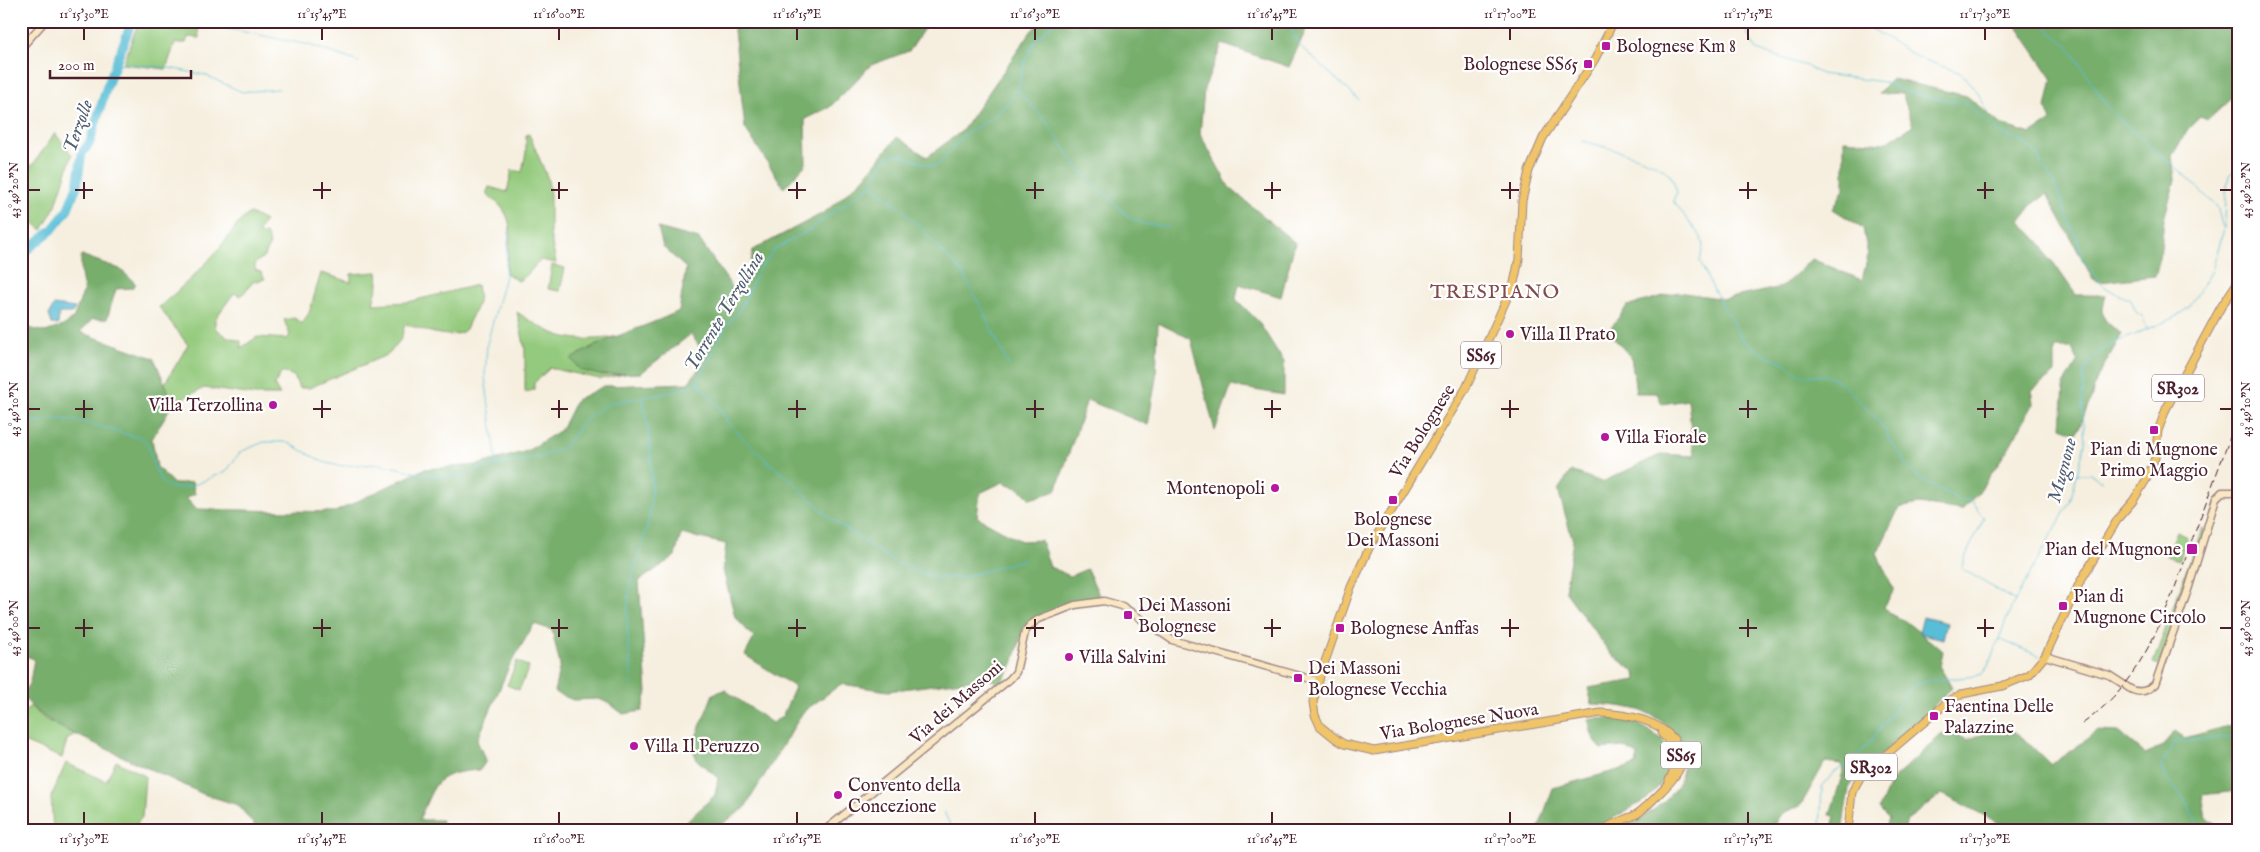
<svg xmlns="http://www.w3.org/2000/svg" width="2260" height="852" font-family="'IM FELL English',serif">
  <rect width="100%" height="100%" fill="#fff"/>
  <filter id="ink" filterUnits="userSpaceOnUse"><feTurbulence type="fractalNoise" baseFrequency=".02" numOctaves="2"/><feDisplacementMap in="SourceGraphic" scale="10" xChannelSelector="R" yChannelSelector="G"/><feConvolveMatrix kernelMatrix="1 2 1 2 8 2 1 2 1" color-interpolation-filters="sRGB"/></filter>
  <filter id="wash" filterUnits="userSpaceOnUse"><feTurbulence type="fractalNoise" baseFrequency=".0096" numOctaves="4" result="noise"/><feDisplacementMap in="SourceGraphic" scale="20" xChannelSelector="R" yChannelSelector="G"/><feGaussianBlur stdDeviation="1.12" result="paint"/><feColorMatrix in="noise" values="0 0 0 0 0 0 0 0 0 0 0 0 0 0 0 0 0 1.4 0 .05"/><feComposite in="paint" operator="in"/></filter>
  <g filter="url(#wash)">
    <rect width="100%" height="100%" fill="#f6efdf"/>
    <g fill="#94ca7d" stroke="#6f7454">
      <path d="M139,21H198L199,38L188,37L186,43H175L166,69L123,64Z"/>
      <path d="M55,133L72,155L56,205L42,230L21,212V159L32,166Z"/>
      <path d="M529,134L548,179L550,195V234L556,263L541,260C532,267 529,276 518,281L506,273C508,237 521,217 486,194L489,187L507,192L512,170L522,172L526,152V135Z"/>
      <path d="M250,213L265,221L257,233L266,234L270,244L265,256L255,263V270L261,272L265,279L253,282L241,296L234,293L215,319V328L226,336L241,341V348L257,337L287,339L290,335L284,320L294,318L302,323L309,313L321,273L351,282V274L377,272L378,284L373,304L408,302L477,285C480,302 479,302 471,318C469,321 468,326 466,329C453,343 419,328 405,324L401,339L389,354L309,388H299L294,376L282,372L274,385L280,395H255L204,388L173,403L165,383L188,345L159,307C181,288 203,268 221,246C231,234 237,222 250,213Z"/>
      <path d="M552,265L565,268L560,291L548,289Z"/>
      <path d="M517,312C555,338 572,344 619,336L589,348L599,375L625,374L600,379L550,368L534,383V390L525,392V349Z"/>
      <path d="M2202,528L2204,529L2203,540L2159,665L2153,663Z"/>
      <path d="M2177,531L2188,536L2179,560L2167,556Z"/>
      <path d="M517,661L529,667L519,690L507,685Z"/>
      <path d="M30,706L46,720L75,734L67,740L62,758L21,741V716Z"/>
      <path d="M116,761L145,776L142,817L131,831H53L51,797L66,763L106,781Z"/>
    </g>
    <g fill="#77ae6c" stroke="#60664c">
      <path d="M733,21H929L909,51L871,65L830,107L805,119L806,164L784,188L745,128Z"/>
      <path d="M1043,21H1310L1289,67L1222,44L1204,89L1200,134L1229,187L1295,243L1281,297L1239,284L1236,299L1258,321L1284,362V395L1231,386L1215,431L1191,339L1158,323L1156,378L1148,425L1087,400L1056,491L1030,499L1020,489L1003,482L980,493L977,517L1021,541L1041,540L1050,567L1070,576L1087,569L1101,599L1069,603L1024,627L1013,664L1001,683L984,678L888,691L841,684L803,712L744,809L716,828L704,831H682L686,822L715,795L718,778L697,760L692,747L713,694L725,690L772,723L782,717L795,687L745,655L754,638L735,617L723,570L726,544L681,534L675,556L639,581L647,692L642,711L623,714L610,704L599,699L573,700L554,692L560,665L552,630L534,624L509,667L477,741L486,761L480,770C435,773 436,781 419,820H442L441,831H259L238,805L203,794L66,730C48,721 34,711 22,695L30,682L34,659L21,654V326L45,332L63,326L73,319L84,290L81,274V255L120,269L136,284L132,288L116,289L107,319H93L80,332L154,358L173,403L152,439L157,467L174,484L192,482L195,494L186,498L196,509L335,512L424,469L477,465L527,451L561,430L576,400L604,386L688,383L707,358L691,334L641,373L599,375L580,370L571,359C604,338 644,328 679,311L686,268L663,247L658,228L699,239L734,290L748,282L753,250L825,212L862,180L897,137L927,157L962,131L1032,30Z"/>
      <path d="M1999,21H2239V91L2208,120L2200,117L2188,129L2172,156L2175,180L2164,219L2160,258L2155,276L2100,282L2093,279L2047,194L2033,204L2020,221L2042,245L2047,257L2053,262L2076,295H2106C2100,319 2102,319 2122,334L2097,378L2091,399L2077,433L2061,427L2064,385L2078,361L2072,348H2055V373L2032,391L2033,405L2008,449L1978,493L1962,510L1919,504L1899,508L1877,554L1894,590L1884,607L1890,614L1905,621L1943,651L1940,667L1952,688L1921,719L1859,775L1849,788L1842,831H1831L1835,816L1830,815L1844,769L1841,764L1825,762L1801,805C1785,814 1778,809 1774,831H1616C1650,816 1700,785 1678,742C1672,728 1659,718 1645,712C1627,706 1610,705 1592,704L1588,688L1636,680L1635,672L1610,653L1565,591L1573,541L1558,490L1571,471L1602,482L1662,454L1694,456L1688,400L1662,404L1657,393H1636L1631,357L1608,332L1627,306L1678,292L1725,299L1782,287L1812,259L1862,280L1868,256L1863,228L1833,209L1844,189V140L1884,143L1913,126L1902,93L1878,94L1892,79L1967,96L2000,124L2031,134L2051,121L2046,108L2052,78L2013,21L2001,27Z"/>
      <path d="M1613,718L1635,722L1662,739L1668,752L1669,765L1666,776L1660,785L1647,799L1591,831H1535L1539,827L1553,788L1636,765L1638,755L1623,747L1601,749C1593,740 1590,732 1589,719Z"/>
      <path d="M2239,723V791L2202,795L2206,817L2222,829L2239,831H2027L2009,828L1942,794L1907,820L1904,831H1885L1889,819L1879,809L1891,781L1942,734L1958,735L1967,740L2003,726L2024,739L2050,764L2066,755L2097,731L2119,732L2145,754L2161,747L2175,731L2185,738Z"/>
    </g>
    <g fill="#58bdd6" stroke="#516e80">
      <path d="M54,305L75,308L72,313H59L58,325L52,324L49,315Z"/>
      <path d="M1923,617L1947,623L1943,639L1919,633Z"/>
    </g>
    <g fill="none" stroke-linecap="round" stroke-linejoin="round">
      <g stroke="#58bdd6" stroke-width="1">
        <path d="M190,21L309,45L359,62"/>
        <path d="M1287,21L1301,47L1359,100"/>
        <path d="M1741,21L1756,50L1806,66L1821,74L1883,82L1912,94L1963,103L1969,106L1993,129L2024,143L2038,156L2041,164L2055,184L2072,229L2078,238L2082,261C2091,268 2095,278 2103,285C2112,293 2121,295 2131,300L2136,312L2143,317L2147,329"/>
        <path d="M1859,21L1919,58L1961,73L1978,93L1997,130"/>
        <path d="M2045,21L2050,32L2067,45L2073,53L2105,103L2120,120L2169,163H2172L2215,205L2218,210L2223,228"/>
        <path d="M116,63L169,68L205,75L242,92L279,89"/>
        <path d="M1017,90L1046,121L1076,166L1130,218L1145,224L1169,227"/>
        <path d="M1583,141C1603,147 1657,159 1669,174C1673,179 1675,186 1677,192L1673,201L1701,237L1703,245L1700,262L1710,283L1743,341L1750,344L1761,353L1787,364L1800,375L1829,376L1843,384L1876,418L1886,431L1890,442L1902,456L1904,463L1917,477L1957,499L1971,501L1984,518L1967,553L1961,568L2015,601"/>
        <path d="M872,186L903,210L961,271L981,307L1009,366"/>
        <path d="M697,382L718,405L728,423L768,462L792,481L830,518L893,561L936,578L964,577L1025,559"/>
        <path d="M21,421C33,424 41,419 53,419C78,418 107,428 131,436C136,436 141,436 145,441C156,455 152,489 178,488C196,488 209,476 226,472L240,452L264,442H287L323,462L339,466L380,464L424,474L462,477L482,468L540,457L565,447L584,420L610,403L673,392L693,385L702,375L726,326L740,310L758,271L775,249L811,229L871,185L886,159L893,155H901L934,167L939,164L965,134L991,119L1010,100L1019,85L1025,60L1035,41L1055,21"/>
        <path d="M497,464L485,377L487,344L505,276L509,233"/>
        <path d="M2078,474H2090L2102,481"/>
        <path d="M1999,639L2039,656"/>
        <path d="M632,686C631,658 625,630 628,601C630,576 641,552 647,527C656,492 650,433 643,398"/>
        <path d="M944,812L953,831"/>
        <path d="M1820,831L1822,787L1833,773L1847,765L1868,745L1910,688L1920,682L1976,676L1982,674L1988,666L2012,606L2070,502L2085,443L2082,399L2084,373L2091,359L2107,346L2174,318L2189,307L2212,271L2225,225L2226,193L2229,175L2239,166"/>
        <path d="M2202,831L2181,794L2165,778L2161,766L2174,742L2239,737"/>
      </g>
      <path stroke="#58bdd6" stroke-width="9" d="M21,255L52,230L67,211L77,186L82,153L90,142L107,86L132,21"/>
    </g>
  </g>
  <g filter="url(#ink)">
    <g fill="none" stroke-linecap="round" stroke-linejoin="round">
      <defs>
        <g id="secondary">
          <path d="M21,48L45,21"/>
          <path d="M2045,656L2109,675L2123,684"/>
          <path d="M2126,686C2136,694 2146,693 2155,684L2189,587L2216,498L2222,492H2239"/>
          <path d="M824,831L1010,679L1016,672L1025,632L1030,625L1039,619L1075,605L1104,601L1122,606L1172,640L1318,681"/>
        </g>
        <g id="primary">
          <path d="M1662,734C1676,746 1679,763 1669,780"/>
          <path d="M1602,831C1612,822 1626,820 1637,814C1644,809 1651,802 1657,796C1674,779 1694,761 1673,738C1655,719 1625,714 1601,713L1374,751L1344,744L1336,739L1320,726L1315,715L1313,702L1320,676L1351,587L1369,548L1466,388L1514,283L1519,259L1522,201L1529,171L1543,138L1595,59L1614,21"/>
          <path d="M1848,831L1852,792L1861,776L1950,700L1962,694L2002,686L2029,675L2045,656L2080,582L2119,517L2133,501L2146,480L2155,458L2158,431L2166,409L2221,307L2239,280"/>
        </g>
      </defs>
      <use href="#secondary" stroke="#a08785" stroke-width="9"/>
      <use href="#primary" stroke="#a08785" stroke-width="9"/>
      <use href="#secondary" stroke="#f9e7c3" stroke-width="6"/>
      <use href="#primary" stroke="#f0c469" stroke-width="7"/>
      <path stroke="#4a1f2b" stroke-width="1" stroke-dasharray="8 4" stroke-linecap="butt" d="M2082,724C2146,680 2169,604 2194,535C2209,494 2224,454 2239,413"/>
    </g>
  </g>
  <path fill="none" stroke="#4a1f2b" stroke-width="2" d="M84,28V40M322,28V40M559,28V40M797,28V40M1035,28V40M1272,28V40M1510,28V40M1748,28V40M1985,28V40M84,182V199M322,182V199M559,182V199M797,182V199M1035,182V199M1272,182V199M1510,182V199M1748,182V199M1985,182V199M28,190H40M75,190H93M313,190H331M551,190H568M788,190H806M1026,190H1044M1264,190H1281M1501,190H1519M1739,190H1757M1977,190H1994M2220,190H2232M84,400V418M322,400V418M559,400V418M797,400V418M1035,400V418M1272,400V418M1510,400V418M1748,400V418M1985,400V418M28,409H40M75,409H93M313,409H331M551,409H568M788,409H806M1026,409H1044M1264,409H1281M1501,409H1519M1739,409H1757M1977,409H1994M2220,409H2232M84,619V637M322,619V637M559,619V637M797,619V637M1035,619V637M1272,619V637M1510,619V637M1748,619V637M1985,619V637M28,628H40M75,628H93M313,628H331M551,628H568M788,628H806M1026,628H1044M1264,628H1281M1501,628H1519M1739,628H1757M1977,628H1994M2220,628H2232M84,812V824M322,812V824M559,812V824M797,812V824M1035,812V824M1272,812V824M1510,812V824M1748,812V824M1985,812V824"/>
  <g fill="#b5179e" stroke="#fff" stroke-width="2">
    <rect x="1601" y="41" width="10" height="10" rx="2.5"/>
    <rect x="1583" y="59" width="10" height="10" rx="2.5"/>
    <circle cx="1510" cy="334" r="5"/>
    <circle cx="273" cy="405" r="5"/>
    <rect x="2149" y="425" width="10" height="10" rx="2.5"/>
    <circle cx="1605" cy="437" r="5"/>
    <circle cx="1275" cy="488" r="5"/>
    <rect x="1388" y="495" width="10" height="10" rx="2.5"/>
    <rect x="2186" y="543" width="12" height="12" rx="2.5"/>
    <rect x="2058" y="601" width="10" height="10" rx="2.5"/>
    <rect x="1123" y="610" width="10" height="10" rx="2.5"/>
    <rect x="1335" y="623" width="10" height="10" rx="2.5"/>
    <circle cx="1069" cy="657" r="5"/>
    <rect x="1293" y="673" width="10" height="10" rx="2.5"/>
    <rect x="1929" y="711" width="10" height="10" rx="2.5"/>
    <circle cx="634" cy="746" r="5"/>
    <circle cx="838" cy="795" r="5"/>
  </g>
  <g text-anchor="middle" stroke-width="4.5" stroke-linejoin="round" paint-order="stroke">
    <g fill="#fff" stroke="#80626b" stroke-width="1">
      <rect x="1461" y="341.5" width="40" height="27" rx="4"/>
      <rect x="2152" y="374.5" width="52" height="27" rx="4"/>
      <rect x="1661" y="741.5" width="40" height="27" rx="4"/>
      <rect x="1845" y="753.5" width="52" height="27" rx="4"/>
    </g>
    <g font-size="16" font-weight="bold" fill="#4a1f2b">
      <text x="1481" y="361">SS65</text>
      <text x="2178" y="394">SR302</text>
      <text x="1681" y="761">SS65</text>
      <text x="1871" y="773">SR302</text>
    </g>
    <g font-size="18" fill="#4a1f2b" stroke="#fff" text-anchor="start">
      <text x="1616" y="52">Bolognese Km 8</text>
      <text x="1578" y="70" text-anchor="end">Bolognese SS65</text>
      <text x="1520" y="340">Villa Il Prato</text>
      <text x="263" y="411" text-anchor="end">Villa Terzollina</text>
      <text x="1615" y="443">Villa Fiorale</text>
      <text x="2154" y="455" text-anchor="middle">Pian di Mugnone<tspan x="2154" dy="21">Primo Maggio</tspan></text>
      <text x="1265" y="494" text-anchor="end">Montenopoli</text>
      <text x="1393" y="525" text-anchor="middle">Bolognese<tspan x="1393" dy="21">Dei Massoni</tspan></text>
      <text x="2181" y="555" text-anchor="end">Pian del Mugnone</text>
      <text x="2073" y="602">Pian di<tspan x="2073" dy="21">Mugnone Circolo</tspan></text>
      <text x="1138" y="611">Dei Massoni<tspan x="1138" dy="21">Bolognese</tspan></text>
      <text x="1350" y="634">Bolognese Anffas</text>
      <text x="1079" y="663">Villa Salvini</text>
      <text x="1308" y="674">Dei Massoni<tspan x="1308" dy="21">Bolognese Vecchia</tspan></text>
      <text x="1944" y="712">Faentina Delle<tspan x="1944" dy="21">Palazzine</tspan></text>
      <text x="644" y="752">Villa Il Peruzzo</text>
      <text x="848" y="791">Convento della<tspan x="848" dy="21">Concezione</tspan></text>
    </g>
    <g font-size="18" fill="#4a1f2b" stroke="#fff">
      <text transform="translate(1422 431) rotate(-58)" y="6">Via Bolognese</text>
      <text transform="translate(956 702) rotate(-41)" y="6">Via dei Massoni</text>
      <text transform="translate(1459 721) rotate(-9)" y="6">Via Bolognese Nuova</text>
    </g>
    <g font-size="19" font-style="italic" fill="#505e6f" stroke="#fff">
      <text transform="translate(77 126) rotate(-70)" y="7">Terzolle</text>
      <text transform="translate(723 311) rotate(-59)" y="7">Torrente Terzollina</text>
      <text transform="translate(2061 470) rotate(-75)" y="7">Mugnone</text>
    </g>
    <g font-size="20" letter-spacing="1" fill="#824c4e" stroke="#fff">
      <text x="1495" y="298">TRESPIANO</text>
    </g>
  </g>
  <rect width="2260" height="852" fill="none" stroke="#fff" stroke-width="55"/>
  <path d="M50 70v8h141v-8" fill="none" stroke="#4a1f2b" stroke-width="2.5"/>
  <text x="58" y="70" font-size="15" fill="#4a1f2b" stroke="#ffffff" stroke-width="4" paint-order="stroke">200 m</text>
  <rect x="28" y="28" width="2204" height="796" fill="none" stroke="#4a1f2b" stroke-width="2"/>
  <g font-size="12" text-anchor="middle" fill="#4a1f2b">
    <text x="84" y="18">11°15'30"E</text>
    <text x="322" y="18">11°15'45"E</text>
    <text x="559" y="18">11°16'00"E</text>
    <text x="797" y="18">11°16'15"E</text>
    <text x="1035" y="18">11°16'30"E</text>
    <text x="1272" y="18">11°16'45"E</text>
    <text x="1510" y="18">11°17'00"E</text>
    <text x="1748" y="18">11°17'15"E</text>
    <text x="1985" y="18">11°17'30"E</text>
    <text transform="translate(14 190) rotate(-90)" y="4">43°49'20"N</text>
    <text transform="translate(2246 190) rotate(-90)" y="4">43°49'20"N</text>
    <text transform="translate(14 409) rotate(-90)" y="4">43°49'10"N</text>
    <text transform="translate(2246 409) rotate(-90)" y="4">43°49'10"N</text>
    <text transform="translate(14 628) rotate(-90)" y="4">43°49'00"N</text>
    <text transform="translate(2246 628) rotate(-90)" y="4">43°49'00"N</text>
    <text x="84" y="843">11°15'30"E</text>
    <text x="322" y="843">11°15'45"E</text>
    <text x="559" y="843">11°16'00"E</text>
    <text x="797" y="843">11°16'15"E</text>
    <text x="1035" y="843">11°16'30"E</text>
    <text x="1272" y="843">11°16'45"E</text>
    <text x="1510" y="843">11°17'00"E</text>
    <text x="1748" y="843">11°17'15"E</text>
    <text x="1985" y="843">11°17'30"E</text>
  </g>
</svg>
